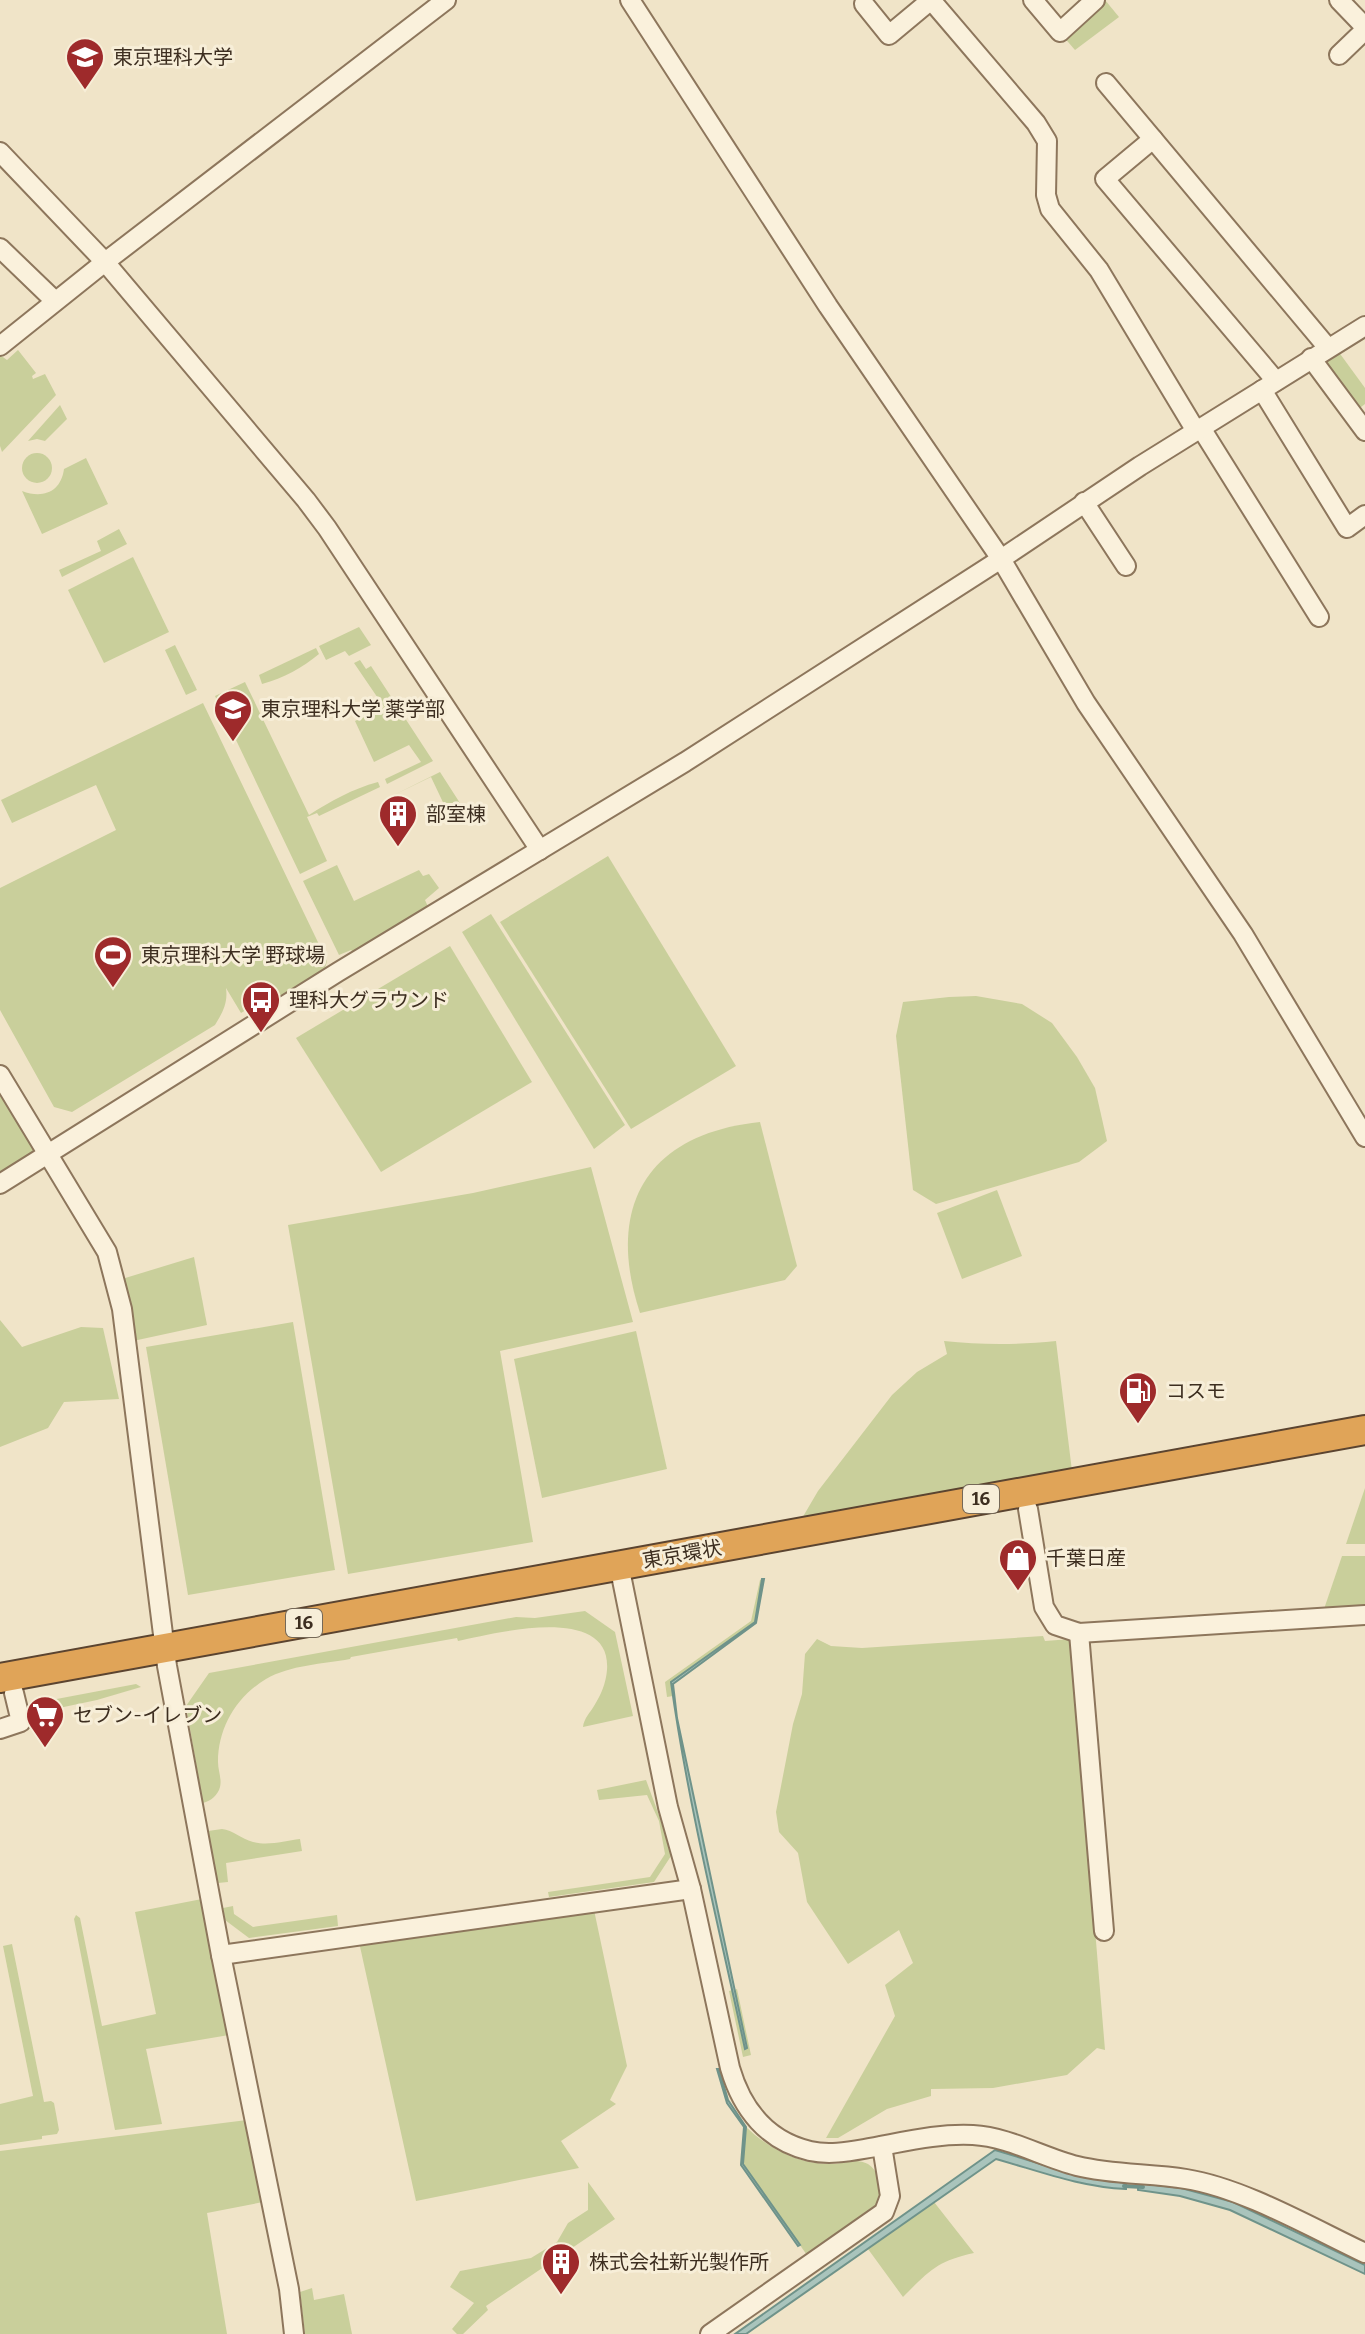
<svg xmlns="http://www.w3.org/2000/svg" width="1365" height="2334" font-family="Bitter,'Noto Sans JP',serif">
  <rect width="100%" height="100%" fill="#f0e4c8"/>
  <g fill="#c9cf9b">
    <path d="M1101,0H1105L1119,17L1075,50L1062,35Z"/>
    <path d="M18,350L36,373L32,376L33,379L45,374L56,395L2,452L0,446V355L7,360Z"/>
    <path d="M1338,351L1365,388V404L1357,410L1324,360Z"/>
    <path d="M60,405L67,419L45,441L37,439L28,441Z"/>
    <circle cx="37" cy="468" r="15"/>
    <path d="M86,458L108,504L42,534L22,491C43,499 61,492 64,469Z"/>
    <path d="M119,529L127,544L62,577L59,570L101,551L97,541Z"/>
    <path d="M133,557L169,632L104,663L68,590Z"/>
    <path d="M359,627L371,645L349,656L345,651L326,660L319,646Z"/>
    <path d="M175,645L197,690L186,695L165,650Z"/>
    <path d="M316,648L319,654C302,668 284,678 262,684L259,675Z"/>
    <path d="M360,660L366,669L371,666L433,761L387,784L385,779L421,762L409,745L374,762L355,721L384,707L354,663Z"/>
    <path d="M245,682L309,815C331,801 352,789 378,782L380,787L319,816L317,813L307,817L327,861L300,874L215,696Z"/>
    <path d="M203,703L327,961L324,972L256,1015L251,1007L241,1013L226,988C228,1003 223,1012 215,1025L72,1112L54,1107L0,1010V888L116,830L96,785L12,823L1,800Z"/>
    <path d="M440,772L467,814L449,815L431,777L394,795Z"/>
    <path d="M608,856L736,1066L631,1129L500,922Z"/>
    <path d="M337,865L354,901L419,870L423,876L429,874L439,888L425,900L429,909L355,954L351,950L339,955L303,881Z"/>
    <path d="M491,914L625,1125L594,1149L462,932Z"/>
    <path d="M450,946L532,1082L381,1172L296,1038Z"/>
    <path d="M976,996L1022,1004L1052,1023L1077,1057L1095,1088L1107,1141L1079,1162L936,1204L913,1190L896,1036L903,1002L949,997Z"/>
    <path d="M0,1087L41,1150L0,1176Z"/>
    <path d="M760,1122L797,1266L785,1280L640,1313C605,1207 646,1134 760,1122Z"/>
    <path d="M591,1167L633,1322L500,1351L533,1542L348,1574L288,1225L473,1193Z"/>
    <path d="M997,1190L1022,1256L962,1279L937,1213Z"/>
    <path d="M194,1257L207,1325L133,1341L122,1279Z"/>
    <path d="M0,1320L22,1347L81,1327L103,1328L119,1399L64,1402L48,1428L0,1447Z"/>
    <path d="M293,1322L335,1570L188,1595L146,1347Z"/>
    <path d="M636,1331L667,1469L542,1498L514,1359Z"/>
    <path d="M944,1341C981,1345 1018,1345 1056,1341L1072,1471L801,1520L818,1491L892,1395L917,1372L947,1354Z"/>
    <path d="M1365,1488V1544H1346Z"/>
    <path d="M1342,1556H1365V1610L1323,1612Z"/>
    <path d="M762,1579L755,1622L671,1682L673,1696L667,1697L665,1682L751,1621L760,1580Z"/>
    <path d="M585,1611L615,1632L633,1716L583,1727C584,1718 590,1713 594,1706C601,1695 606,1683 607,1670C612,1603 495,1633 458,1641L457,1638L351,1657L350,1659C323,1664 290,1665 266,1679C236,1697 218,1728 218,1762C218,1770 222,1779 220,1787C218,1795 211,1801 203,1803L186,1706L209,1673L516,1617L535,1618Z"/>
    <path d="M1043,1636L1045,1641L1071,1639L1105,2050L1097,2048L1067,2075L993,2088L931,2089V2096L887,2109L838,2138H826L895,2016L885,1985L913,1963L899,1930L848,1964L807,1902L798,1853L779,1832L776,1812L793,1724L802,1694L805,1654L817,1639L831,1646L862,1648Z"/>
    <path d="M136,1684L141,1687L97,1700L40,1712L34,1711L30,1704Z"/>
    <path d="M646,1780L660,1818L671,1856L654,1882L549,1897L548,1892L650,1877L665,1854L659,1821L647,1795L599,1800L597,1790Z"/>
    <path d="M222,1829C233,1830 241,1839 253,1842C268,1846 285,1841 300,1839L302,1851L226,1863L228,1882L218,1883L208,1831Z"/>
    <path d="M202,1899L229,2035L146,2049L162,2124L115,2130L74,1919L76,1915L80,1918L102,2026L156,2014L135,1912Z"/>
    <path d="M233,1906L234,1914L253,1927L337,1915L338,1926L249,1938L225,1920L223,1908Z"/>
    <path d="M594,1910L627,2066L610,2100L616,2104L561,2141L579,2168L416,2201L359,1942Z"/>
    <path d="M12,1944L44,2102L51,2101L54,2103L59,2130L57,2134L42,2136V2139L0,2145V2104L33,2096L3,1946Z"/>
    <path d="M737,1989L751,2055L743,2057L729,1991L732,1990L745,2048H747L734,1990Z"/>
    <path d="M247,2120L263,2202L207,2213L227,2334H0V2151Z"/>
    <path d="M746,2127C768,2148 799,2165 831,2164C843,2164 856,2157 868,2164C881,2172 881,2191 880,2204L809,2258L743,2164Z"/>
    <path d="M588,2182L615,2219L486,2306L488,2310L463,2334H457L452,2329L474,2303L450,2287L460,2271L531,2258L557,2242L568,2223L588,2210Z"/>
    <path d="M934,2202L974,2253C937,2261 929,2271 903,2297L868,2249Z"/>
    <path d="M312,2288L314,2300L344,2294L352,2334H305L300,2292Z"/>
  </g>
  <g fill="#a9c4bc" stroke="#6f938a" stroke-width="2">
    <path d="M762,1579H764L756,1623L673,1684L677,1718L747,2048L745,2049C719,1927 688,1805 671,1682L755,1622Z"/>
    <path d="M717,2069H719L728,2100L746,2127L743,2164L800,2245L798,2246L741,2165L744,2127L727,2103Z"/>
    <path d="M995,2150L1083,2177L1126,2183V2189C1080,2187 1039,2171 996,2159L746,2334H735Z"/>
    <path d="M1138,2183L1181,2188L1233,2202L1365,2265V2274L1230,2210L1180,2196L1138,2190Z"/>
  </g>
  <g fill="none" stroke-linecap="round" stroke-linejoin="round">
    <path stroke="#6f938a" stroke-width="4" d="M1124,2186L1143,2187"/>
    <defs>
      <g id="minor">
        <path d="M630,0L828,306L1001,559L1086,703L1243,934L1365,1137"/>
        <path d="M1033,0L1060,32L1095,0"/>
        <path d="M1339,0L1365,27"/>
        <path d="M864,4L889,35L931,0L1036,123L1047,141L1046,195L1050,209L1099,270L1196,431"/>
        <path d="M1339,55L1365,30"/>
        <path d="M1106,83L1153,139"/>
        <path d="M0,152L105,262L306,500L327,528L540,850"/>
        <path d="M0,248L55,301"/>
        <path d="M0,346L105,262L446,0"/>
        <path d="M1311,358L1365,431"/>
        <path d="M1276,381L1105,179L1153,139L1328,348"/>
        <path d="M1262,390L1347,528L1365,515"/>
        <path d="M1201,428L1319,617"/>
        <path d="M1084,502L1126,566"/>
        <path d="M0,1075L107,1252L122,1309L167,1666L221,1955L289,2289L294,2334"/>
        <path d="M0,1184L338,972L685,762L1001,559L1140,466L1365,326"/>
        <path d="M1028,1509L1044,1607L1055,1625L1079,1633L1365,1615"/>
        <path d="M619,1565L668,1807L691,1889L730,2068C742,2109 767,2141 810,2151C828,2155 847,2152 864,2149C900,2143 936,2133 973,2135C1009,2137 1042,2157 1077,2166C1113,2175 1150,2173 1186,2179C1243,2188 1312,2228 1365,2253"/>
        <path d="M1079,1633L1104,1931"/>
        <path d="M0,1729L21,1722L14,1693"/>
        <path d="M221,1955L691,1889"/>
        <path d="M710,2334L884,2212L890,2196L882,2146"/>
      </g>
      <path id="highway" d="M0,1678L1365,1430"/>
    </defs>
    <use href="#minor" stroke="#8d765c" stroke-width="22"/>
    <use href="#highway" stroke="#5b4430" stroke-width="32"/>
    <use href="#minor" stroke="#faf1dc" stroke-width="18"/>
    <use href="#highway" stroke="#e0a458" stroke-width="28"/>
  </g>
  <defs>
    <symbol id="university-pin" viewBox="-11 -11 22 30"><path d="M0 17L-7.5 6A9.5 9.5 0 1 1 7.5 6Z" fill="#9e2a2b" stroke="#f7eed8"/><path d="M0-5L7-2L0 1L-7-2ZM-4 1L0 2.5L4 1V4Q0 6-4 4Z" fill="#fff"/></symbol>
    <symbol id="building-pin" viewBox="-11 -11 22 30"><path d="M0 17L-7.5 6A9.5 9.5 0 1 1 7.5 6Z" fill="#9e2a2b" stroke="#f7eed8"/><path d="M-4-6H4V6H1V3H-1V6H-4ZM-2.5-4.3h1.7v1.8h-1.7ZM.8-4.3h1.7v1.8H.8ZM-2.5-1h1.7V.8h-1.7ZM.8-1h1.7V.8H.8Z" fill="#fff"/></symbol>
    <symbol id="stadium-pin" viewBox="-11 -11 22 30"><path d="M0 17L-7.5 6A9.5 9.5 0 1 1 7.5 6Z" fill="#9e2a2b" stroke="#f7eed8"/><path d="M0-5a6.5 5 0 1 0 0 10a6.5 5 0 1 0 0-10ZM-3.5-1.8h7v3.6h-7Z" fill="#fff"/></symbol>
    <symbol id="bus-pin" viewBox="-11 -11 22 30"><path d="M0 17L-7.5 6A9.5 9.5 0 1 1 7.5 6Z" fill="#9e2a2b" stroke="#f7eed8"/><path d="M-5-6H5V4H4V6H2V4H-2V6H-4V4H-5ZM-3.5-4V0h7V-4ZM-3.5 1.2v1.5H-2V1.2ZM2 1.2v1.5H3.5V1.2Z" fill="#fff"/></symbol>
    <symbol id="fuel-pin" viewBox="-11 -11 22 30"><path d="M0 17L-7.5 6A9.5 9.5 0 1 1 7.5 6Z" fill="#9e2a2b" stroke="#f7eed8"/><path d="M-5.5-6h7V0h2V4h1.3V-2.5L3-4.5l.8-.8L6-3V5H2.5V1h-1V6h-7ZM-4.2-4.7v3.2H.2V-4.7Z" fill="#fff"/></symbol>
    <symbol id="shop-pin" viewBox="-11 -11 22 30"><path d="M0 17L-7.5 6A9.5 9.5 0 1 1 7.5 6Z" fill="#9e2a2b" stroke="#f7eed8"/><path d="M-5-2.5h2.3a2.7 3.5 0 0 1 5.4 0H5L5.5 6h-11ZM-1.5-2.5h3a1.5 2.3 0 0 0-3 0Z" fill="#fff"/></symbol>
    <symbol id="supermarket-pin" viewBox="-11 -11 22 30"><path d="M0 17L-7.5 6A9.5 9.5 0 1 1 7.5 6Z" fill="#9e2a2b" stroke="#f7eed8"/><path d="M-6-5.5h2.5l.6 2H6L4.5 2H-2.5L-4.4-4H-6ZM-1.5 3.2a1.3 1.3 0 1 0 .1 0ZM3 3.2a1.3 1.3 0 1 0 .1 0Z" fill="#fff"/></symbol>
  </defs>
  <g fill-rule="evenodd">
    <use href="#university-pin" x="63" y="35" width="44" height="60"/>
    <use href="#university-pin" x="211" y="687" width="44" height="60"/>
    <use href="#building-pin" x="376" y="792" width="44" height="60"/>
    <use href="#stadium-pin" x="91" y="933" width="44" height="60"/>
    <use href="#bus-pin" x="239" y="978" width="44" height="60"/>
    <use href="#fuel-pin" x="1116" y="1369" width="44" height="60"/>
    <use href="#shop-pin" x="996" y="1536" width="44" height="60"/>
    <use href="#supermarket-pin" x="23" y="1693" width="44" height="60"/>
    <use href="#building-pin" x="539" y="2240" width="44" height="60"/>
  </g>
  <g text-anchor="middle" stroke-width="6" stroke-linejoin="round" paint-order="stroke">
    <g fill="#f7eed8" stroke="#756857" stroke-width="2">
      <rect x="963" y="1485" width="36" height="28" rx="6"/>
      <rect x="286" y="1609" width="36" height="28" rx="6"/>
    </g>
    <g font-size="18" font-weight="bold" fill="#3d2e20">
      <text x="981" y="1505">16</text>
      <text x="304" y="1629">16</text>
    </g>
    <g font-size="20" fill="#3d2e20" stroke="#f7eed8" text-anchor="start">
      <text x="113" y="64">東京理科大学</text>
      <text x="261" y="716">東京理科大学 薬学部</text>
      <text x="426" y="821">部室棟</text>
      <text x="141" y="962">東京理科大学 野球場</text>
      <text x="289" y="1007">理科大グラウンド</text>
      <text x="1166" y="1398">コスモ</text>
      <text x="1046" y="1565">千葉日産</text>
      <text x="73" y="1722">セブン-イレブン</text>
      <text x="589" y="2269">株式会社新光製作所</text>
    </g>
    <g font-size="20" fill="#3d2e20" stroke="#f7eed8">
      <text transform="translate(682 1554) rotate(-10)" y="7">東京環状</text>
    </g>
  </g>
</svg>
